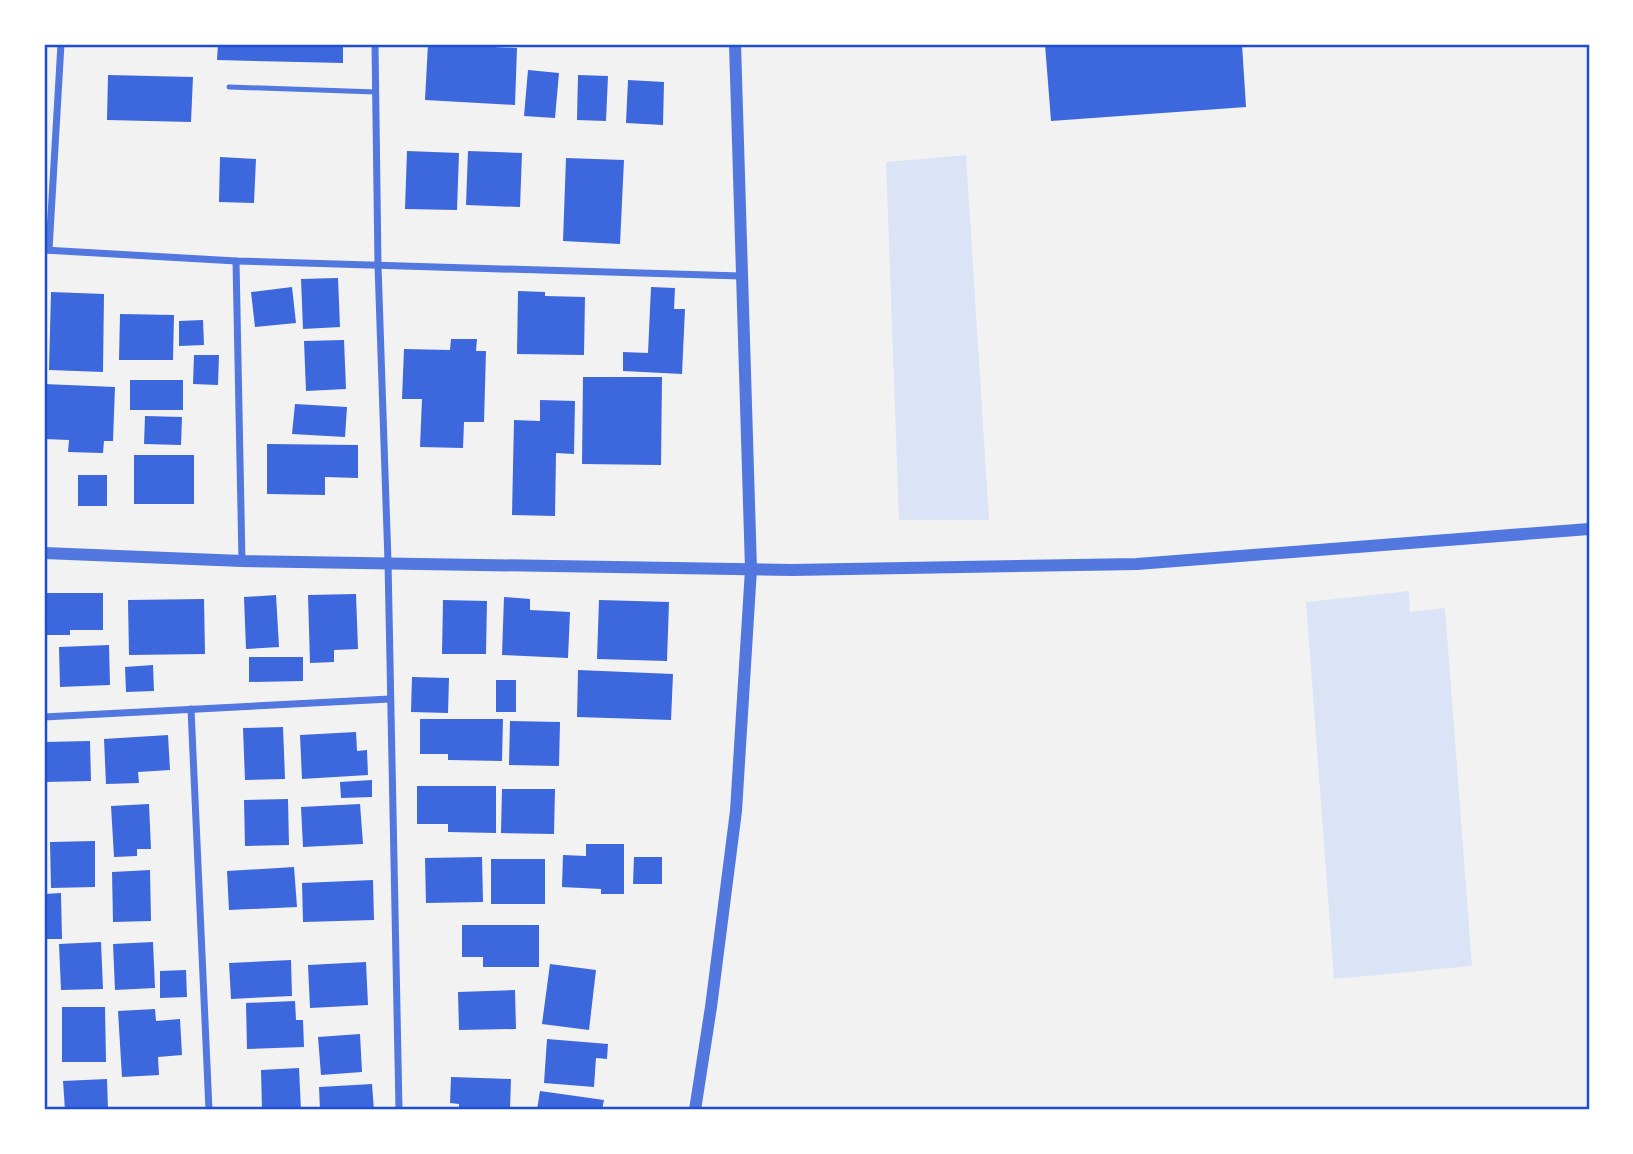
<svg xmlns="http://www.w3.org/2000/svg" width="1633" height="1154" font-family="Inter,sans-serif">
  <rect width="100%" height="100%" fill="#f2f2f2"/>
  <g fill="#dbe4f7">
    <path d="M966,155L989,520H899L886,162Z"/>
    <path d="M1409,591L1410,612L1445,608L1472,966L1334,979L1306,602Z"/>
  </g>
  <g fill="#3d67dc">
    <path d="M218,44H343V63L217,60Z"/>
    <path d="M428,44L517,48L515,105L425,100Z"/>
    <path d="M1045,44H1242L1246,107L1051,121Z"/>
    <path d="M528,70L559,73L555,118L524,116Z"/>
    <path d="M108,75L193,77L191,122L107,120Z"/>
    <path d="M578,75L608,76L606,121L577,120Z"/>
    <path d="M628,80L664,82L663,125L626,123Z"/>
    <path d="M407,151L459,153L457,210L405,209Z"/>
    <path d="M468,151L522,153L520,207L466,205Z"/>
    <path d="M220,157L256,159L254,203L219,202Z"/>
    <path d="M566,158L624,160L620,244L563,241Z"/>
    <path d="M338,278L340,327L303,329L301,279Z"/>
    <path d="M292,287L296,323L255,327L251,292Z"/>
    <path d="M651,287L675,288L674,309H685L682,374L623,371V352L648,353Z"/>
    <path d="M518,291L545,292V296L585,297L584,355L517,354Z"/>
    <path d="M51,292L104,294L103,372L49,370Z"/>
    <path d="M120,314L174,315L173,360H119Z"/>
    <path d="M203,320L204,345L179,346V321Z"/>
    <path d="M451,339H477L476,351H486L484,422H464L463,448L420,447L422,399H402L404,349L450,350Z"/>
    <path d="M344,340L346,389L306,391L304,341Z"/>
    <path d="M194,355H219L218,385L193,384Z"/>
    <path d="M583,377H662L661,465L582,464Z"/>
    <rect x="130" y="380" width="53" height="30"/>
    <path d="M44,384L115,387L113,441H104L103,453L68,452L69,440L44,439Z"/>
    <path d="M540,400L575,401L574,454L556,453L555,516L512,515L514,420L540,421Z"/>
    <path d="M295,404L347,407L345,437L292,434Z"/>
    <path d="M145,416L182,417L181,445L144,444Z"/>
    <path d="M267,444L358,445V478L325,477V495L267,494Z"/>
    <rect x="134" y="455" width="60" height="49"/>
    <rect x="78" y="475" width="29" height="31"/>
    <path d="M45,593H103V630H70V635H45Z"/>
    <path d="M356,594L358,649L334,650V662L310,663L308,595Z"/>
    <path d="M276,595L279,647L246,649L244,597Z"/>
    <path d="M504,597L530,599V610L570,612L568,658L502,655Z"/>
    <path d="M204,599L205,654L129,655L128,600Z"/>
    <path d="M443,600L487,601L486,654H442Z"/>
    <path d="M599,600L669,602L667,661L597,659Z"/>
    <path d="M109,645L110,685L60,687L59,647Z"/>
    <path d="M249,657H303V681L249,682Z"/>
    <path d="M153,665L154,691L126,692L125,667Z"/>
    <path d="M578,670L673,674L671,720L577,717Z"/>
    <path d="M412,677L449,678L448,713L411,712Z"/>
    <rect x="496" y="680" width="20" height="32"/>
    <path d="M420,719H503L502,761L448,760V754H420Z"/>
    <path d="M510,721L560,722L559,766L509,765Z"/>
    <path d="M283,727L285,779L245,780L243,728Z"/>
    <path d="M356,732L357,751L367,750L368,775L302,779L300,735Z"/>
    <path d="M168,735L170,770L138,772L139,783L106,784L104,739Z"/>
    <path d="M90,741L91,781L44,782V742Z"/>
    <path d="M372,780V797L341,798L340,782Z"/>
    <path d="M417,786H496V833L448,832V824H417Z"/>
    <path d="M502,789H555L554,834L501,833Z"/>
    <path d="M288,799L289,845L245,846L244,800Z"/>
    <path d="M149,804L151,849H137V856L114,857L111,806Z"/>
    <path d="M360,804L363,844L303,847L301,807Z"/>
    <path d="M95,841V887L51,888L50,842Z"/>
    <path d="M586,844H624V894H601V889L562,887L563,855L586,856Z"/>
    <path d="M482,857L483,902L426,903L425,858Z"/>
    <path d="M634,857H662V884H633Z"/>
    <rect x="491" y="859" width="54" height="45"/>
    <path d="M294,867L297,907L229,910L227,871Z"/>
    <path d="M150,870L151,921L113,922L112,872Z"/>
    <path d="M373,880L374,920L303,922L302,883Z"/>
    <path d="M61,893L62,939H44V894Z"/>
    <path d="M462,925H539V967H483V957H462Z"/>
    <path d="M101,942L103,989L61,990L59,944Z"/>
    <path d="M153,942L155,988L115,990L113,944Z"/>
    <path d="M291,960L292,996L231,999L229,963Z"/>
    <path d="M366,962L368,1005L310,1008L308,965Z"/>
    <path d="M550,964L596,970L589,1030L542,1024Z"/>
    <path d="M186,970L187,997L160,998V971Z"/>
    <path d="M515,990L516,1029L459,1030L458,992Z"/>
    <path d="M295,1001L296,1020H303L304,1047L247,1049L246,1003Z"/>
    <path d="M62,1007H105L106,1062H62Z"/>
    <path d="M155,1009L156,1021L180,1019L182,1055L158,1057L159,1075L122,1077L118,1011Z"/>
    <path d="M360,1034L362,1072L321,1075L318,1037Z"/>
    <path d="M547,1039L608,1044L607,1059L596,1058L594,1087L544,1083Z"/>
    <path d="M299,1068L301,1110H262L261,1070Z"/>
    <path d="M451,1077L511,1079L510,1110H459V1104L450,1103Z"/>
    <path d="M107,1079L108,1110H65L63,1081Z"/>
    <path d="M372,1084L374,1110H320L319,1087Z"/>
    <path d="M540,1091L604,1100L602,1110H537Z"/>
  </g>
  <g fill="none" stroke-linecap="round" stroke-linejoin="round">
    <path stroke="#5277de" stroke-width="5" d="M229,87L376,92"/>
    <g stroke="#5277de" stroke-width="7">
      <path d="M375,44L378,265L388,562L399,1110"/>
      <path d="M44,250L236,261L741,276"/>
      <path d="M49,250L61,44"/>
      <path d="M236,261L242,561"/>
      <path d="M191,709L209,1110"/>
      <path d="M44,717L390,699"/>
    </g>
    <g stroke="#5277de" stroke-width="12">
      <path d="M44,553L242,561L792,570L1137,564L1589,529"/>
      <path d="M695,1110L711,1007L736,811L751,569L735,44"/>
    </g>
  </g>
  <rect width="1633" height="1154" fill="none" stroke="#ffffff" stroke-width="91"/>
  <rect x="46" y="46" width="1542" height="1062" fill="none" stroke="#1d4ed8" stroke-width="2.5"/>
</svg>
